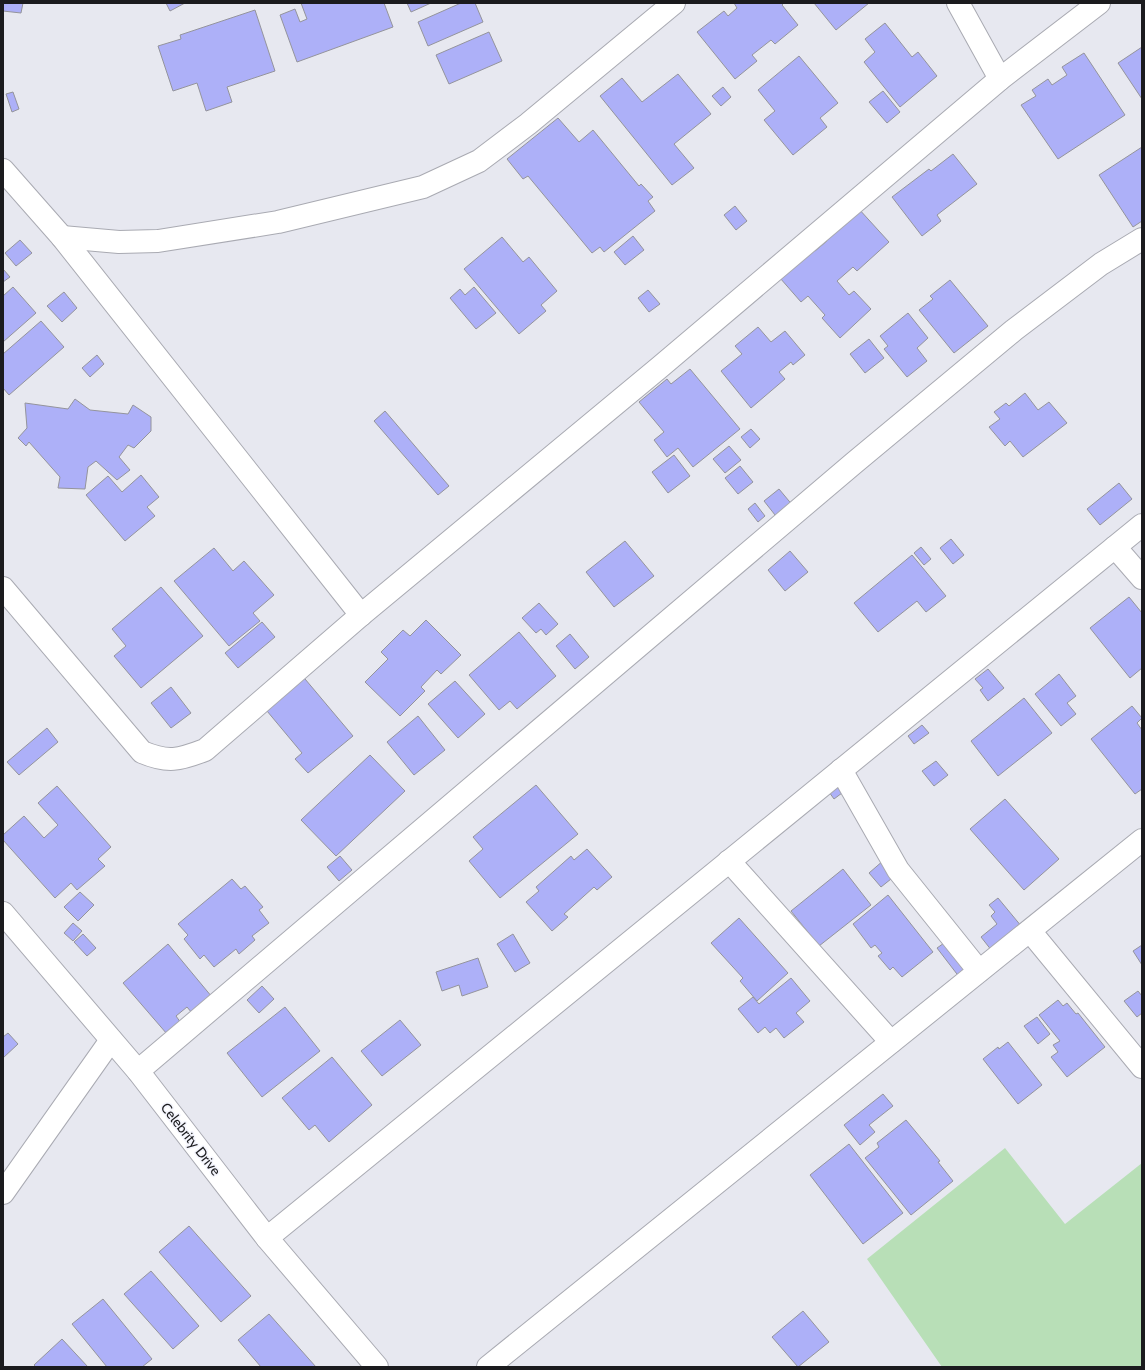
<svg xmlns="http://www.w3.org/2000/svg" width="1145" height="1370" font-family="Cabin,sans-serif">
  <rect width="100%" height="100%" fill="#e7e8f0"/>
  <path fill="#b8dfb7" d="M1005,1148L1065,1224L1142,1163V1367H942L867,1259Z"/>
  <g fill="#adb0f8" stroke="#94949c">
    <path d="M3,3H23L21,13L3,11Z"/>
    <path d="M166,3H185L170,11Z"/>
    <path d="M301,3H384L393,27L297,62L280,15L295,9L300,22L307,19Z"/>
    <path d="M407,3H431L411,12Z"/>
    <path d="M461,3H475L483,22L428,46L418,22Z"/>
    <path d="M734,3H784L782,5L798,25L775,44L771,40L752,55L757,61L735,79L697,32L724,11L728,16L737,8Z"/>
    <path d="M814,3H869L836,30Z"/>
    <path d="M255,10L275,71L227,87L232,102L206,111L197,83L173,91L158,46L181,39L180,35Z"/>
    <path d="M885,23L912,57L918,52L937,76L900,107L864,62L875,52L865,39Z"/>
    <path d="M489,32L502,61L449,84L436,55Z"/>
    <path d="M1142,47V99L1118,63Z"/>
    <path d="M1084,53L1125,115L1058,159L1021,105L1036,96L1032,90L1048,79L1052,85L1067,75L1062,67Z"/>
    <path d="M799,56L838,103L820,118L827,127L793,155L764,120L775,111L758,90Z"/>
    <path d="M678,74L711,114L674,144L694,168L672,185L600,96L622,78L642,102Z"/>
    <path d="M723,87L731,97L721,106L712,96Z"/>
    <path d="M883,91L900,112L887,123L869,102Z"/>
    <path d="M13,92L19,109L12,112L6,94Z"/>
    <path d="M558,118L579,142L593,130L639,186L641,184L653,197L648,201L655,211L604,252L600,247L592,253L528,176L523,179L507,159Z"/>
    <path d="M1142,147V221L1133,227L1099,175Z"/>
    <path d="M953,154L977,184L937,215L941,221L922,236L892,197L929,169L931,171Z"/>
    <path d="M735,206L747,221L736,230L724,215Z"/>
    <path d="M858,208L889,242L857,271L853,267L837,281L849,295L854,291L871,309L840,338L822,318L825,315L808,296L801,302L780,278L813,248L815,251L827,241L825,238Z"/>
    <path d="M633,236L644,250L625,265L614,252Z"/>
    <path d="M502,237L523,262L529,257L557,291L541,305L546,311L519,334L464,269Z"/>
    <path d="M20,240L32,253L16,266L5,253Z"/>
    <path d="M3,269L10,277L3,282Z"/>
    <path d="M950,280L988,326L954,353L919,310L933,299L930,296Z"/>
    <path d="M13,287L36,313L3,342V296Z"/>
    <path d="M474,287L496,313L476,329L450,298L460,289L465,295Z"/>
    <path d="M648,290L660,304L649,312L638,298Z"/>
    <path d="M64,292L77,308L62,322L47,306Z"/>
    <path d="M908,313L928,338L917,348L927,361L907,377L884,349L888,346L880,336Z"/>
    <path d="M41,321L64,347L9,395L3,388V354Z"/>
    <path d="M758,327L771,342L785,331L805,355L793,365L791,362L779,372L785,379L751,408L721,371L742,354L735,346Z"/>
    <path d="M869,339L884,358L865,373L850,354Z"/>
    <path d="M97,355L104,364L90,377L82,368Z"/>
    <path d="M690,369L740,429L693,467L678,448L667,457L654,440L664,432L639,402L667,379L671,384Z"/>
    <path d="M1025,393L1038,410L1049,402L1067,423L1023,457L1010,441L1005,446L989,427L1000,419L994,412L1006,403L1009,406Z"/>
    <path d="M75,399L90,410L128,414L133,405L151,417V431L134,448L128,445L119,457L130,470L117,480L96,461L88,467L85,489L58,488L60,477L29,442L26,446L18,438L27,428L25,403L68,409Z"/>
    <path d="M385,411L449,486L438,495L374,421Z"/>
    <path d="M751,429L760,439L750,448L741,437Z"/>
    <path d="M729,446L741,460L725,473L713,459Z"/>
    <path d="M674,455L690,476L668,493L652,472Z"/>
    <path d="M740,466L753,482L738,494L725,478Z"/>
    <path d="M141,475L159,497L147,507L155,516L125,541L86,495L108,476L122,492Z"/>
    <path d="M1119,483L1132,499L1100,525L1087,509Z"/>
    <path d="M779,489L794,507L779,520L764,501Z"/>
    <path d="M755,503L765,516L758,522L748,509Z"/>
    <path d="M951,539L964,555L953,564L940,548Z"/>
    <path d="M625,541L654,576L614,607L586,572Z"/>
    <path d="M921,547L931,559L924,565L914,553Z"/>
    <path d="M214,548L233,571L244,561L274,595L253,613L260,621L229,646L174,581Z"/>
    <path d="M790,551L808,572L785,591L768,570Z"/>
    <path d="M912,555L946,596L926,612L917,601L878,632L854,603Z"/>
    <path d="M161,587L203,636L141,688L114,656L126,646L112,629Z"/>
    <path d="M1129,597L1142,613V668L1130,678L1090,628Z"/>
    <path d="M539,603L558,624L546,635L541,629L536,633L522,618Z"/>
    <path d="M426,620L461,655L441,674L437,670L421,687L425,691L400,716L365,682L388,659L381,652L403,630L410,636Z"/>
    <path d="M262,622L275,637L238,668L225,653Z"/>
    <path d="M519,632L556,676L517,709L510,701L499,710L469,675Z"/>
    <path d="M570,634L589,657L575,669L556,646Z"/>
    <path d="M988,669L1004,688L988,701L980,690L983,688L975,679Z"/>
    <path d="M300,673L353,736L308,773L295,759L302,753L262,705Z"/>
    <path d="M1059,674L1076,696L1067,703L1076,714L1061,726L1035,694Z"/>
    <path d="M455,681L485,714L458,738L428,704Z"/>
    <path d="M171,687L191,713L171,728L151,703Z"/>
    <path d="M1024,698L1052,733L998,776L971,741Z"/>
    <path d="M1132,706L1142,718L1137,723L1142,730V789L1135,794L1091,739Z"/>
    <path d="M418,716L445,750L414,775L387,742Z"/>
    <path d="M922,725L929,733L914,744L908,736Z"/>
    <path d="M47,728L58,742L19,775L7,762Z"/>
    <path d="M370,755L405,791L336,856L301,820Z"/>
    <path d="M936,761L948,775L934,786L922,771Z"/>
    <path d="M840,783L846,790L834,799L829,792Z"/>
    <path d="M536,785L578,834L500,898L469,861L483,849L473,837Z"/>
    <path d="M57,786L111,847L98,859L105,866L77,890L71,883L55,898L3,840V835L24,816L44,838L58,825L38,803Z"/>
    <path d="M1005,799L1059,859L1024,890L970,829Z"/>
    <path d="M587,849L612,877L597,890L594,887L564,914L568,917L552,931L526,902L539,891L536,887L571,856L574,860Z"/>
    <path d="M340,856L352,870L339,881L327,867Z"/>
    <path d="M884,860L896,875L881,887L869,873Z"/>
    <path d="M843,869L871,905L819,946L791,911Z"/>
    <path d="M232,879L241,889L245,886L263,907L259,910L269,923L252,936L255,940L239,954L236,949L214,967L204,955L200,959L184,939L188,935L178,924Z"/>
    <path d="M80,892L94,905L78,921L64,907Z"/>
    <path d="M888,895L933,952L902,977L893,967L890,970L878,956L882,953L875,945L871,948L853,924Z"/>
    <path d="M998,898L1022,927L992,951L981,937L997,924L991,916L995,912L989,905Z"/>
    <path d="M739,918L788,973L757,1001L740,981L743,978L711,943Z"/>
    <path d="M73,923L82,931L73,941L64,933Z"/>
    <path d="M83,934L96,948L87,956L74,942Z"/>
    <path d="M513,934L530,963L515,972L497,944Z"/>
    <path d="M947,941L970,970L960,978L937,948Z"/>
    <path d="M168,944L212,997L192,1013L187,1007L176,1016L181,1023L167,1034L123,983Z"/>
    <path d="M1142,945V965L1133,951Z"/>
    <path d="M478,958L488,987L462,996L459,985L442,991L436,972Z"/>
    <path d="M791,978L810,1001L796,1013L804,1022L784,1038L776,1028L770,1033L765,1027L758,1033L738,1009L753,997L759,1004Z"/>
    <path d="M262,986L274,999L259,1013L247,1000Z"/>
    <path d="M1138,991L1142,996V1013L1137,1017L1124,1001Z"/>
    <path d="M1058,1000L1063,1006L1067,1003L1076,1014L1078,1013L1105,1047L1067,1077L1051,1057L1058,1052L1053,1045L1060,1041L1039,1015Z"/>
    <path d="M285,1007L320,1051L262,1097L227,1053Z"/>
    <path d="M1037,1017L1050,1034L1038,1044L1024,1026Z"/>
    <path d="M400,1020L421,1045L382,1076L361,1051Z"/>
    <path d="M8,1033L18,1044L3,1058V1037Z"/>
    <path d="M1008,1042L1042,1085L1018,1104L983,1059L998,1047L999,1049Z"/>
    <path d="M332,1057L372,1105L329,1142L315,1125L309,1130L282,1098Z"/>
    <path d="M883,1094L893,1106L869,1125L875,1132L860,1145L844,1125Z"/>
    <path d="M906,1120L940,1161L938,1162L953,1181L911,1215L865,1158L879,1147L877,1143Z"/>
    <path d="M849,1144L903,1213L863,1244L810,1175Z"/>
    <path d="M189,1226L251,1296L221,1322L159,1252Z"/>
    <path d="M151,1271L199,1326L173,1349L124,1294Z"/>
    <path d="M103,1299L152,1359L142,1367H107L72,1324Z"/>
    <path d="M803,1311L829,1342L798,1367L772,1337Z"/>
    <path d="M269,1314L316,1367H261L238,1340Z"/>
    <path d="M62,1339L88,1367H36L34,1365Z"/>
  </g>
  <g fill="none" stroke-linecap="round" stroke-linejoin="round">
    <defs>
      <g id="street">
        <path d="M958,3L1000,79"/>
        <path d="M3,170L62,237L361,615"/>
        <path d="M62,237L119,242L158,241L278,222L423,187L479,161L528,124L674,3"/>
        <path d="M1115,547L1142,578"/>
        <path d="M3,588L142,752C168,763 179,760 205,750L361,615L660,367L1000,79L1099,3"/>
        <path d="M841,770L898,870L979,971"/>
        <path d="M729,861L891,1042"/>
        <path d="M3,913L138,1071L267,1238L377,1367"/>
        <path d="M1030,931L1142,1067"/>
        <path d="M138,1071L854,463L1014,330L1101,264L1142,239"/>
        <path d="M3,1193L111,1040"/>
        <path d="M267,1238L1142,525"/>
        <path d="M488,1367L1142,840"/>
      </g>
    </defs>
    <use href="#street" stroke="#a9aab2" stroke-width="24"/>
    <use href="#street" stroke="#fff" stroke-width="22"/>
  </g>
  <g text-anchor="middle" stroke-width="3" stroke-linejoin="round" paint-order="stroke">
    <g font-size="14" fill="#1b1b1e" stroke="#f4f5fd">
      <text transform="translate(191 1139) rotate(52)" y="5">Celebrity Drive</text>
    </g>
  </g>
  <rect width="1145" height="1370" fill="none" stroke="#1b1b1e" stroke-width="8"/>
</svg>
